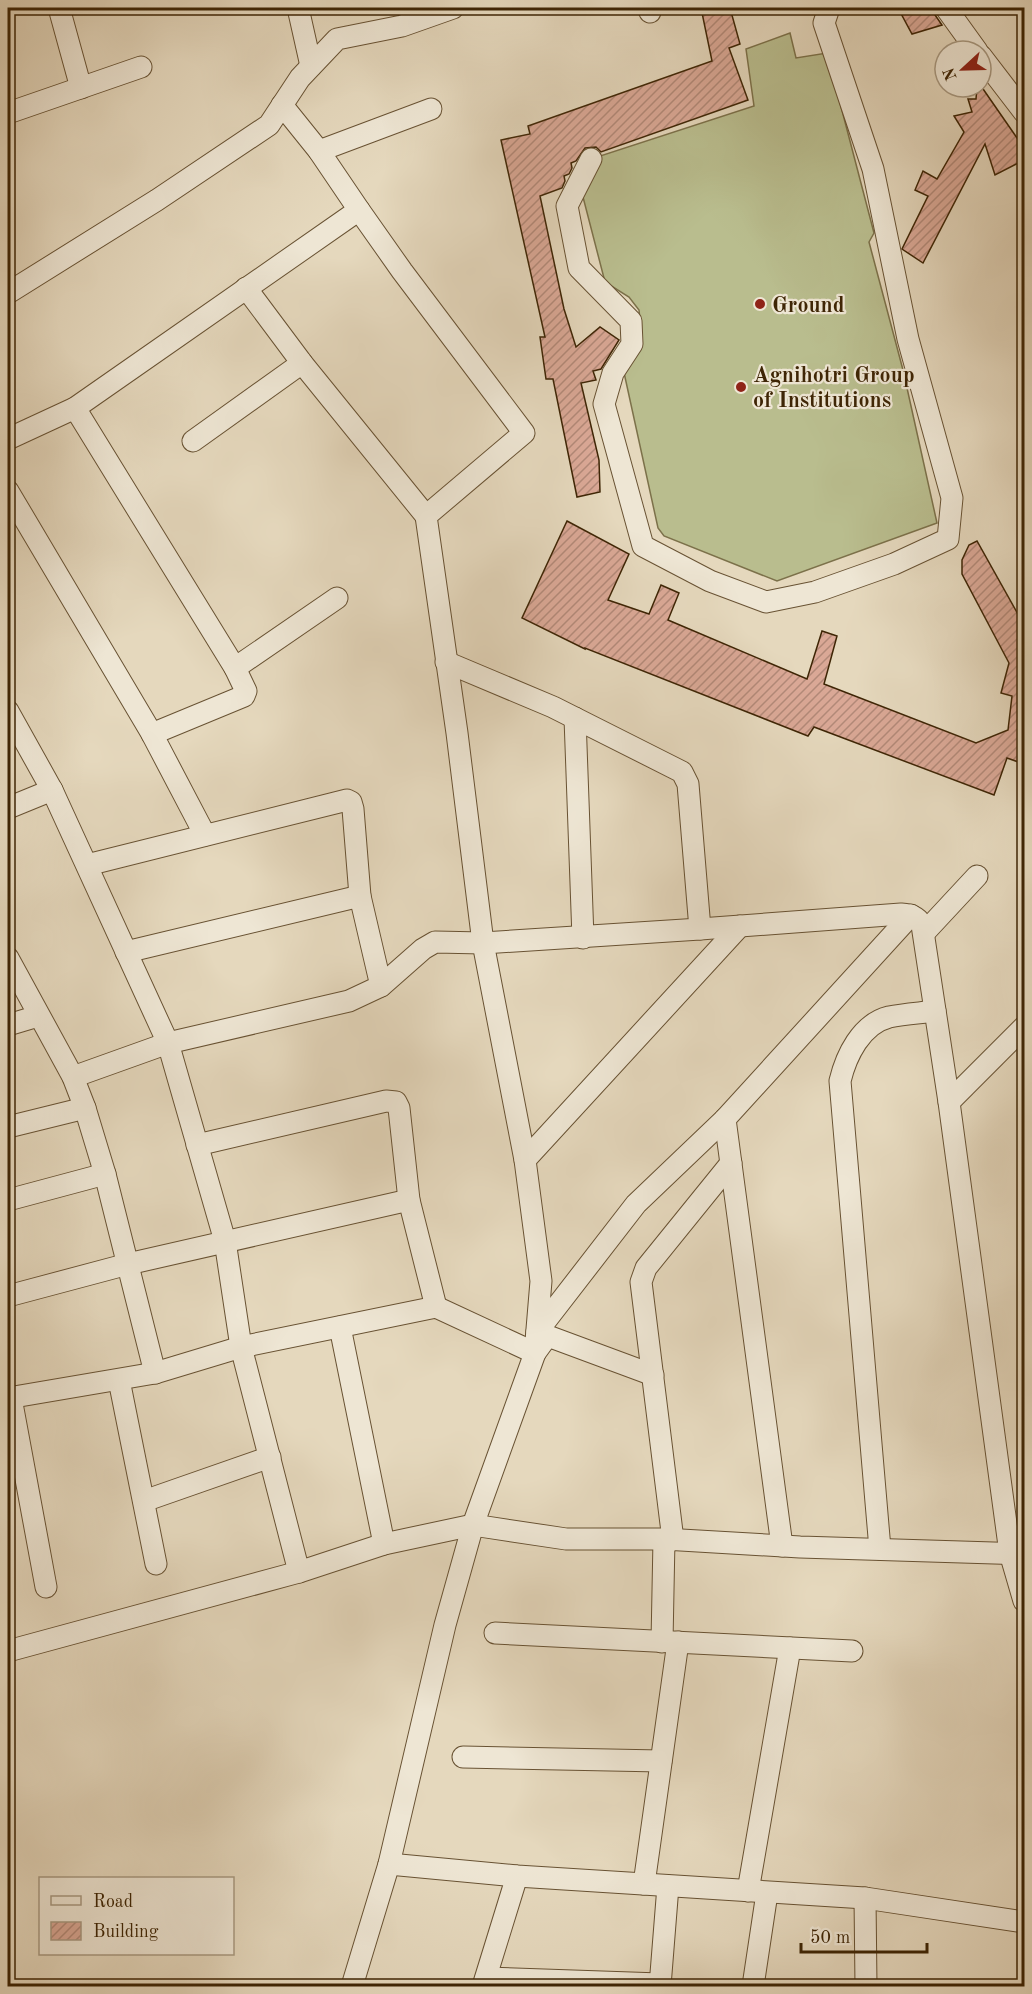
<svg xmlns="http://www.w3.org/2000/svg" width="1032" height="1994" font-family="'Old Standard TT',serif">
  <defs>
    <pattern id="building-hatch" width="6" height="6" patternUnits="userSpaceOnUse" patternTransform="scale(1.5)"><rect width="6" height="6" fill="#daa896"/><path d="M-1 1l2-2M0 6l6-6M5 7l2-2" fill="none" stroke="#b28978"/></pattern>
  </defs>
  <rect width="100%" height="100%" fill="#e5d8bd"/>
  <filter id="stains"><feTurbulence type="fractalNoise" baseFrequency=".00333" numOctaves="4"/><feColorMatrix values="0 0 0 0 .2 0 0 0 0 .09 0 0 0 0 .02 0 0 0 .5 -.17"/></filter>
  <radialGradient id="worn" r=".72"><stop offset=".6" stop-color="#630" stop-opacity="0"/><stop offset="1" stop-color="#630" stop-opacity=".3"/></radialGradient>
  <path fill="#b9bd8e" stroke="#7c714a" stroke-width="1.5" d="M790,33L796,58L827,53L874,233L869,242L903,370L937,523L777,581L664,536L658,528L623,368L640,320L639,310L629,297L605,282L583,197L600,156L754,106L746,49Z"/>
  <g fill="url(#building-hatch)" stroke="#3e2505" stroke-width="1.5">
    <path d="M701,8H730L740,44L729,48L748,100L601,152L596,147L585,148L576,161L571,163L572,168L569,174L564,176L565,181L562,188L540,196L564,309L576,347L600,327L619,340L601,369L593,371L596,380L581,383L599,460L600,492L577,497L553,379H546L540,337H545L501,140L530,134L528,126L712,61Z"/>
    <path d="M898,8H933L935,15L942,25L912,34Z"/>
    <path d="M981,86L1024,148V160L995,175L985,144L923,263L902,249L928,196L915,190L923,171L937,179L964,132L954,116L972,112L968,99H976L977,87Z"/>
    <path d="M567,521L629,554L608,600L649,614L661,585L679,593L668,620L807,679L822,631L837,636L824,684L976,743L1008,730L1012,696L1001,693L1009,663L962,574V560L969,545L977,541L1024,625V764L1007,758L994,795L814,727L808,736L585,648V649L522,618Z"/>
  </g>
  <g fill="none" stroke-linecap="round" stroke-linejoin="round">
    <defs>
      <g id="minor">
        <path d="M59,8L81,88"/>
        <path d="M298,8L311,66"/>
        <path d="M648,8L650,12"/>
        <path d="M946,8L977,51"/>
        <path d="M981,56L1024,112"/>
        <path d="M282,105L319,151L359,210L402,271L524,433L426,516L457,733L483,943L525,1160L541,1281L535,1353L473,1525L445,1625L389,1864L352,1986"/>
        <path d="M8,113L141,67"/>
        <path d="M319,151L431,109"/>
        <path d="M591,159L567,206L579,268L631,321L632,344L613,373L604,404L643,546L710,581L766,602L815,592L894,564L948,539L952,498L908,339L873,169L824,23L829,8"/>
        <path d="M246,288L302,363L426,516"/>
        <path d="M8,293L157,200L269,125L300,78L337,39L402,26L453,8"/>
        <path d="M75,408L235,668L246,691L244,696L152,734"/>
        <path d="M8,439L75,408L359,210"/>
        <path d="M193,441L302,363"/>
        <path d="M8,491L152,734L205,835"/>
        <path d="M235,668L337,598"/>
        <path d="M8,711L52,790L168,1043L225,1241L241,1347L299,1572L384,1544L473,1525L566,1539H664L800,1547L1024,1554"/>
        <path d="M575,718L583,938"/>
        <path d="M8,808L52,790"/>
        <path d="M87,865L347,800L351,802L353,809L360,896L381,986"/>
        <path d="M700,929L901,914C911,915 917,916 922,925L949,1102L1010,1553L1024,1601"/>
        <path d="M924,933L977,876"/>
        <path d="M126,952L360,896"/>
        <path d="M8,958L73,1077L85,1108L105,1174L155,1373"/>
        <path d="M8,1025L38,1016"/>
        <path d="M73,1077L168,1043L349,1001L381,986L423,949L435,942L483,943L700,929L688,784L682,772L553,707L446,662"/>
        <path d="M949,1102L1024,1027"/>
        <path d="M725,1119L782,1546"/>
        <path d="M8,1127L85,1108"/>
        <path d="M197,1145L386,1101L396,1102L399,1108L409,1200L436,1307"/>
        <path d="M525,1160L740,926"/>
        <path d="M8,1200L105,1174"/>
        <path d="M8,1296L128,1264L409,1200"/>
        <path d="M340,1327L384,1544"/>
        <path d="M653,1375L537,1332L636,1204L725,1119L911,915"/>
        <path d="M119,1380L156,1564"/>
        <path d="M8,1398L155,1373L241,1347L436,1307L535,1353L543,1342"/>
        <path d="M11,1398L46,1587"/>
        <path d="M144,1501L270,1457"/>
        <path d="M673,1540L641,1282L646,1268L731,1163"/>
        <path d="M880,1549L840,1081C846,1056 861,1024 889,1017C904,1014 920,1013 935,1011"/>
        <path d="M495,1633L852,1651"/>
        <path d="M662,1642L664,1539"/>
        <path d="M8,1651L299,1572"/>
        <path d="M463,1757L661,1761"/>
        <path d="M389,1864L517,1876L865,1898L1024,1922"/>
        <path d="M644,1884L678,1642"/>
        <path d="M748,1891L790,1648"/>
        <path d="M865,1898L866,1986"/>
        <path d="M486,1978L660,1984"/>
        <path d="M483,1986L517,1876"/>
        <path d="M660,1986L668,1886"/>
        <path d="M753,1986L767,1893"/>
      </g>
    </defs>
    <use href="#minor" stroke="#685233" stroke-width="23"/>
    <use href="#minor" stroke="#eee6d4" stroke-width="21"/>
  </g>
  <g fill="#8f2418" stroke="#eee6d4" stroke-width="2">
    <circle cx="760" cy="304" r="6"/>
    <circle cx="741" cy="387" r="6"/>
  </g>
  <g text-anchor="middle" stroke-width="4.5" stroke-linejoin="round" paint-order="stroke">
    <g font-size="22" font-weight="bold" fill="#3e2505" stroke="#eee6d4" text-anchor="start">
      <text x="772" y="312">Ground</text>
      <text x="753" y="382">Agnihotri Group<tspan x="753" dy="25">of Institutions</tspan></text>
    </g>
  </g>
  <rect width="1032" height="1994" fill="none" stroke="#e5d8bd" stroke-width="30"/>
  <rect x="9" y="9" width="1014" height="1976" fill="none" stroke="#3e2505" stroke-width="3"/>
  <rect x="15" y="15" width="1002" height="1964" fill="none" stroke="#3e2505" stroke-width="1.5"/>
  <rect x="39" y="1877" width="195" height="78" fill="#eee6d4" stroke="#a89981" stroke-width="1.5"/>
  <rect x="51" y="1896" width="30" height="9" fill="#eee6d4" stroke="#a89981" stroke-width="1.5"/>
  <text x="93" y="1907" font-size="18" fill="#3e2505">Road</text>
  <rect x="51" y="1922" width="30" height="18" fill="url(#building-hatch)" stroke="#a89981" stroke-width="1.5"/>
  <text x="93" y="1937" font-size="18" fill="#3e2505">Building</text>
  <g transform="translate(963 69) rotate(248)"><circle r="28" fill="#eee6d4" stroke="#a89981" stroke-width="1.5"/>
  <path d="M0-4.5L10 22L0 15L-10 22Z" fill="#8f2418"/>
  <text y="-9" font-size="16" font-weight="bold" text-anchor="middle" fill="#3e2505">N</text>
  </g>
  <path d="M801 1943v9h126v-9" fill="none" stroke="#3e2505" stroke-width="3"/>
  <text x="810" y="1943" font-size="18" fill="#3e2505" stroke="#eee6d4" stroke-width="4.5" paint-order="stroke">50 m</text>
  <rect width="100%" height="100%" filter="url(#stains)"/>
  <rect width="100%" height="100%" fill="url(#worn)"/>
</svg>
